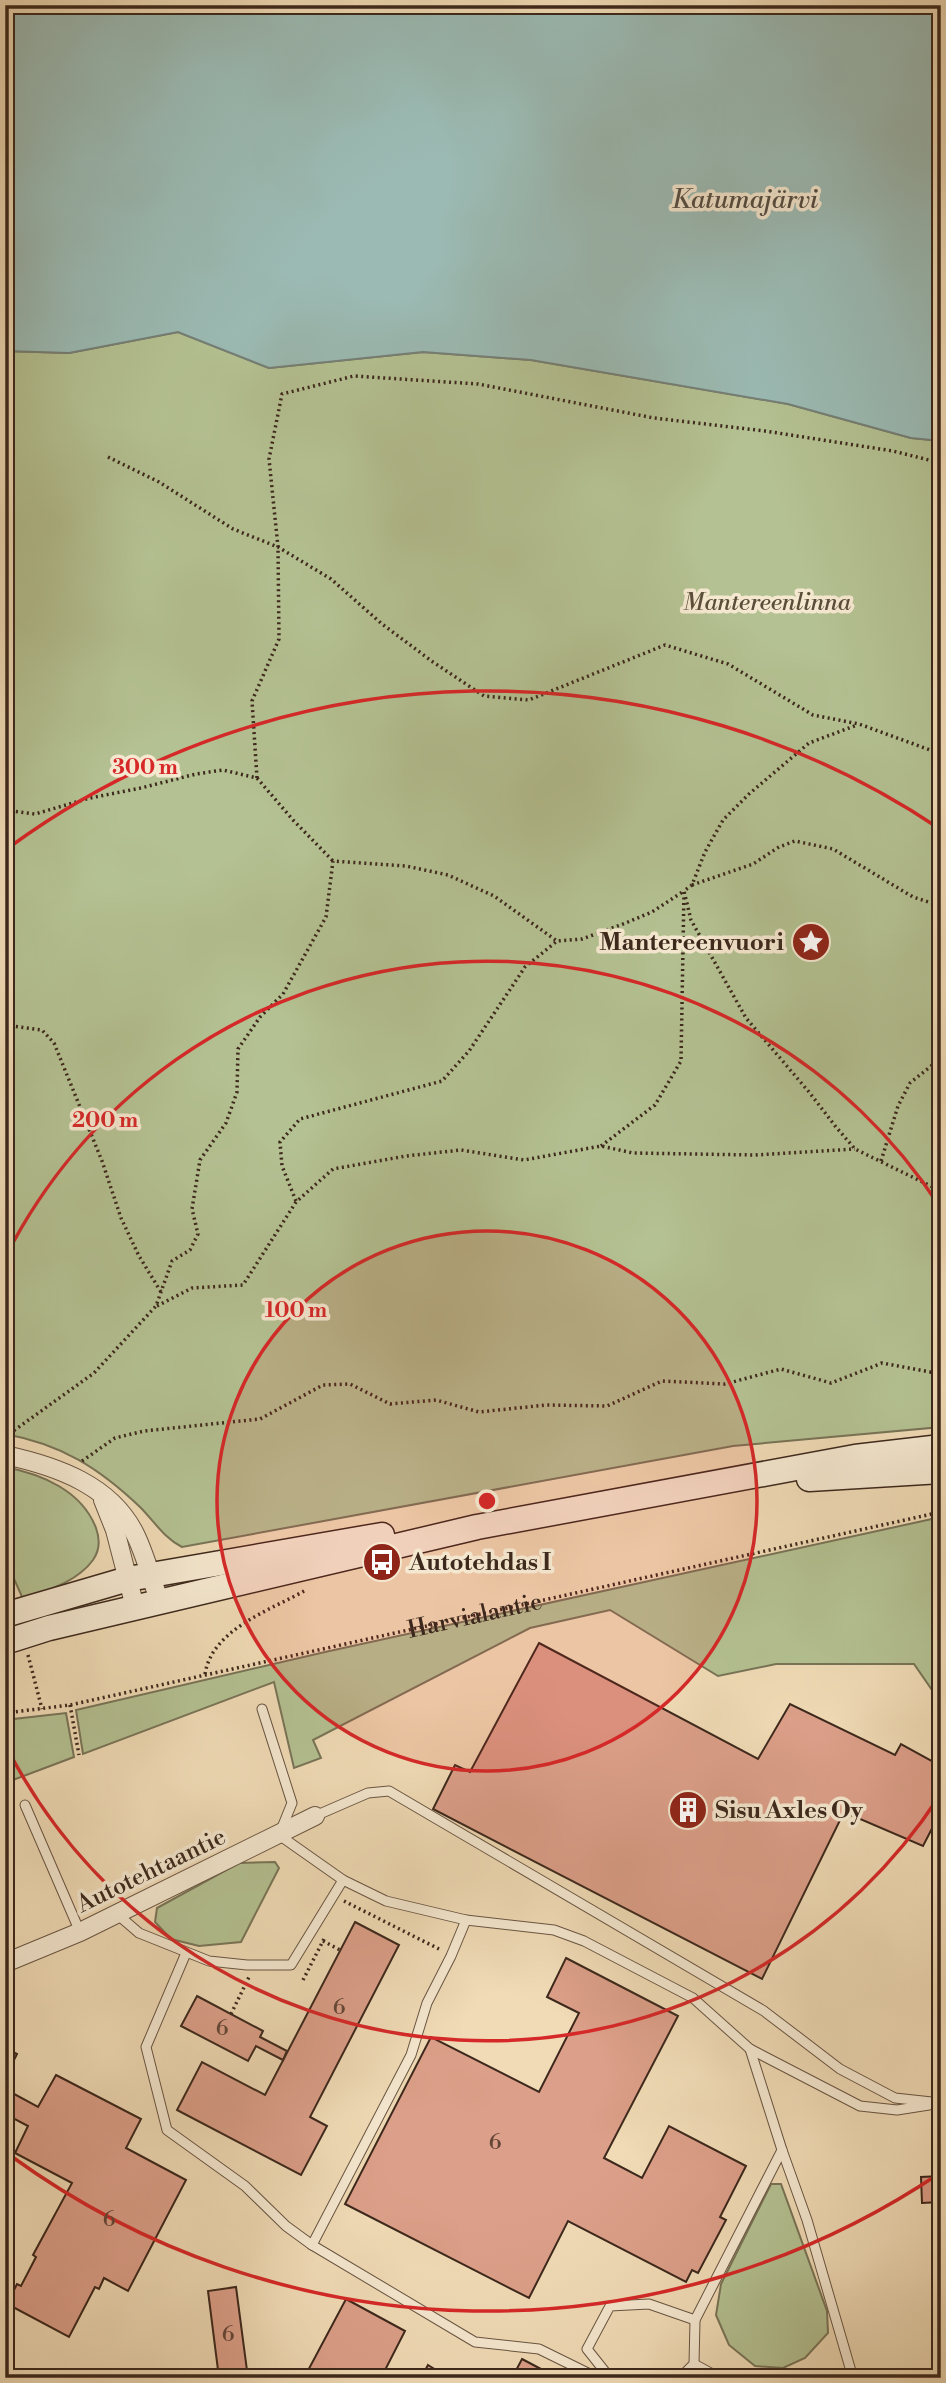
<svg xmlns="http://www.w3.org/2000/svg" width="946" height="2383" font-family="'Libre Bodoni',serif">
  <rect width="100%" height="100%" fill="#f0dbb6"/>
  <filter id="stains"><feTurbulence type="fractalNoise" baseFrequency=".00286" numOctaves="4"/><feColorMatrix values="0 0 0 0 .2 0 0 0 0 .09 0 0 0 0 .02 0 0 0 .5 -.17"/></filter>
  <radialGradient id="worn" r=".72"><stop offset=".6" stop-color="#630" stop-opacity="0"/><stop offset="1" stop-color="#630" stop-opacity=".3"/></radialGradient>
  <g fill="#b4c192" stroke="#787457" stroke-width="2">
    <path d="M178,332L269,368L423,352L531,360L788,404L911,438L941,441V1427L733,1446L182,1547C164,1538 154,1521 140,1507C99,1468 61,1444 5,1434V351L69,353Z"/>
    <path d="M5,1467C42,1474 82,1491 96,1528C100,1539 100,1550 93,1560C77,1582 48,1590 23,1599L10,1570L5,1551Z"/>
    <path d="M941,1517V1703L914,1664H776L718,1676L610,1610L530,1628L313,1740L321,1758L294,1768L274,1682L83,1754L76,1710L325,1652Z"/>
    <path d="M66,1713L74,1757L5,1783V1720Z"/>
    <path d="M275,1862L279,1868L241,1942L199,1946L171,1939L155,1922L157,1908L239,1863Z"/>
    <path d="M771,2184H781L827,2311L828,2333L805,2358L783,2368L755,2366L729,2345L716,2315L721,2284Z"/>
  </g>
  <path fill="#9bbab3" stroke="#758077" stroke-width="2" d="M5,5H941V441L911,438L788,404L531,360L423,352L269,368L178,332L69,353L5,351Z"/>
  <g fill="#dc9f89" stroke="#3c281c" stroke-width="2">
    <path d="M539,1643L758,1759L790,1704L895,1755L901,1744L941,1766V1811L923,1846L844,1812L762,1979L433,1809L455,1765L470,1772Z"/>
    <path d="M355,1922L399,1945L310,2117L327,2126L301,2175L177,2110L202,2062L265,2095Z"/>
    <path d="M566,1958L678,2016L604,2158L642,2178L669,2126L746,2166L720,2217L726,2220L698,2273L692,2270L686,2282L568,2221L529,2298L345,2204L431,2037L539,2092L579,2013L547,1997Z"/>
    <path d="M197,1996L263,2031L260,2037L287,2051L283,2060L256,2046L248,2061L181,2026Z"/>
    <path d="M5,2048L17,2054L5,2078Z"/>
    <path d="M56,2075L141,2119L126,2148L186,2180L128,2291L104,2278L99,2289L95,2287L69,2337L11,2306L12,2304L8,2302L17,2284L21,2286L36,2257L33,2255L72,2183L15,2153L28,2126L5,2114V2089L38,2107Z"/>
    <path d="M941,2176V2202L922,2203L921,2177Z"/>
    <path d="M236,2287L248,2378H219L208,2291Z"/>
    <path d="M346,2299L405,2331L381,2378H304Z"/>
    <path d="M522,2359L558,2378H512Z"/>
    <path d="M428,2365L449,2378H421Z"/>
  </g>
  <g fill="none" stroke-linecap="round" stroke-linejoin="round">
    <defs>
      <g id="service">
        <path d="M25,1805L80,1932"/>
        <path d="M315,1816L368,1793L389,1791L764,2011L840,2069L895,2098L941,2103"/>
        <path d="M343,1880L386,1901L466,1920L554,1930L584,1941L693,1998L750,2049L782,2150L807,2220L853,2378"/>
        <path d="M117,1914L139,1933L209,1961L247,1965H291L343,1880L279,1835L292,1803L262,1709"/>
        <path d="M186,1953L146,2047L167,2130L245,2186L286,2226L312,2245L475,2342L539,2349L598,2378"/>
        <path d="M750,2049L860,2106L897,2110L929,2105"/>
        <path d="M312,2245L411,2055L427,2003L451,1956L466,1920"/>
        <path d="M610,2378L587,2349L610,2306L649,2304L695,2320"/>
        <path d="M680,2378L694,2364L695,2320L782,2150"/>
        <path d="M693,2378L694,2364L720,2378"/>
        <path d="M828,2378L851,2373"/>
      </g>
      <g id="minor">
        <path d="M5,1455C56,1466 112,1485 136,1536C146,1557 152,1581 160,1603"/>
        <path d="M103,1500L115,1530L135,1607"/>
        <path d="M5,1963L80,1932L315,1816"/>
      </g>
      <g id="secondary">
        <path d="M809,1479L941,1471"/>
        <path d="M5,1615L128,1579L382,1535"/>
        <path d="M5,1642L49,1628L477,1527L855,1457L941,1447"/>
      </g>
    </defs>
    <use href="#service" stroke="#695542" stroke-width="11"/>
    <use href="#minor" stroke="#695542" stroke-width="20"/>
    <use href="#secondary" stroke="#3c281c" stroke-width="27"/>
    <g stroke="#3c281c" stroke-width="3.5" stroke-dasharray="2 3.5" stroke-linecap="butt">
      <path d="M108,457L159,482L233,529L278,547L331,579L382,624L433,662L484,696L529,700L665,645L728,664L813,715L859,724L941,754"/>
      <path d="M257,778L252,701L279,639L278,547L269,459L282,394L354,376L478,384L654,418L765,431L893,451L941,463"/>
      <path d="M5,810L35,814L90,798L141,788L196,774L223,770L257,778L293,820L333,861"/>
      <path d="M692,885L753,864L779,847L795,841L833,849L913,897L941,906"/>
      <path d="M5,1025L42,1030L54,1043L102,1161L121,1218L139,1256L161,1292"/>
      <path d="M601,1146L655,1105L681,1061L684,891L692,885L705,852L723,820L749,794L809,743L857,725"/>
      <path d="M881,1161L898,1106L910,1083L941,1058"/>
      <path d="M296,1201L282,1166L280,1142L300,1119L442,1081L469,1051L525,967L557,941"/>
      <path d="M157,1306L192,1288L243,1285L296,1202L333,1169L406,1156L461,1150L524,1160L601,1146L633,1153L755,1155L855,1149"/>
      <path d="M5,1437L94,1373L156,1306L172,1261L190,1250L198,1234L192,1209L200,1160L226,1123L237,1092L238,1049L260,1017L283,994L326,917L333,861L406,866L448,875L494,896L557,941L582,939L623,924L652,912L684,891L691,920L746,1018L809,1092L836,1127L855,1149L941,1191"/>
      <path d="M82,1461L115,1438L144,1431L260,1419L323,1385L350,1384L390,1404L436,1400L479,1412L546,1405L607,1406L662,1381L725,1384L781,1369L831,1383L882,1363L941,1374"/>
      <path d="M5,1573L11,1591"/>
      <path d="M28,1655L42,1709"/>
      <path d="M205,1674C212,1629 271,1610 306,1590"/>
      <path d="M70,1705L79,1755"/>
      <path id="s1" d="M5,1713L70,1705L941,1512"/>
      <path d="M344,1901L439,1949"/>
      <path d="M323,1941L340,1950"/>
      <path d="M303,1980L324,1939"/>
      <path d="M231,2014L249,1977"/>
    </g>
    <use href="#service" stroke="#f5e8d0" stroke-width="9"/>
    <use href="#minor" stroke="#f5e8d0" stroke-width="18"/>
    <use href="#secondary" stroke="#f5e8d0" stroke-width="24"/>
  </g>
  <circle cx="487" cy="1501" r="270" fill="#d62828" fill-opacity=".12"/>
  <g fill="none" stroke="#d62828" stroke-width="3.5">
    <circle cx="487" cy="1501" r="270"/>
    <path d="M940 1795A540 540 0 0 1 6 1746M6 1256A540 540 0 0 1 940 1207"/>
    <path d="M940 2173A810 810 0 0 1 11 2156M11 846A810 810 0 0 1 940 829"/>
  </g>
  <defs>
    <symbol id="sight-disc" viewBox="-11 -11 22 22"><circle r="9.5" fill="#8f2418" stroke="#f5e8d0"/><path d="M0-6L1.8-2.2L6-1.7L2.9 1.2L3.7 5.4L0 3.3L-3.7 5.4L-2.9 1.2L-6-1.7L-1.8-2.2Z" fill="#fff"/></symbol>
    <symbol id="bus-disc" viewBox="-11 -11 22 22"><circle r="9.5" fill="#8f2418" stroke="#f5e8d0"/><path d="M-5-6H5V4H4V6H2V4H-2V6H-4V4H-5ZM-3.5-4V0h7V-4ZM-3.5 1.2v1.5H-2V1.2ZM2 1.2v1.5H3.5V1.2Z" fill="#fff"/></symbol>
    <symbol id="building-disc" viewBox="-11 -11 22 22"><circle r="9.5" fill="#8f2418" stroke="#f5e8d0"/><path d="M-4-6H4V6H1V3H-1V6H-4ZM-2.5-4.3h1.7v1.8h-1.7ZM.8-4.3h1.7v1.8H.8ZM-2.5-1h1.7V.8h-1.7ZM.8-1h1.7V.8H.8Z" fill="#fff"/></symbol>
  </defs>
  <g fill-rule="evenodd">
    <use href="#sight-disc" x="789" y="920" width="44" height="44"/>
    <use href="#bus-disc" x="360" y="1540" width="44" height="44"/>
    <use href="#building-disc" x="666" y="1788" width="44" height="44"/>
  </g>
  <g text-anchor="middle" stroke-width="7" stroke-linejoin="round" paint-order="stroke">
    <g font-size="21" fill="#644637">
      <text x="339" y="2014">6</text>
      <text x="222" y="2035">6</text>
      <text x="495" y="2149">6</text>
      <text x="109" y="2226">6</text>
      <text x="228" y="2341">6</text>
    </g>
    <g font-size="24" font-style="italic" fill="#5a4e3a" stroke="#f5e8d0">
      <text x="767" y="610">Mantereenlinna</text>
    </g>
    <g font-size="24" font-weight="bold" fill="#3c281c" stroke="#f5e8d0" text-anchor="start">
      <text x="784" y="950" text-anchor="end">Mantereenvuori</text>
      <text x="409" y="1570">Autotehdas I</text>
      <text x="715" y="1818">Sisu Axles Oy</text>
    </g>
    <g font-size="24" fill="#3c281c" stroke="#f5e8d0">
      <text dy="8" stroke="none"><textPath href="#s1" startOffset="480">Harvialantie</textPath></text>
      <text transform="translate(151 1870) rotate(-26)" y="8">Autotehtaantie</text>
    </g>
    <g font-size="26" font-style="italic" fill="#544c42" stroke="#f5e8d0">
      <text x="745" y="208">Katumajärvi</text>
    </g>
  </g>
  <circle cx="487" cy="1501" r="10" fill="#d62828" stroke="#f5e8d0" stroke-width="3.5"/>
  <g font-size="21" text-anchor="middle" font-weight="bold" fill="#d62828" stroke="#f5e8d0" stroke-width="7" stroke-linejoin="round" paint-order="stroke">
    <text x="145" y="774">300 m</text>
    <text x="105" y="1127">200 m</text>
    <text x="296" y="1317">100 m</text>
  </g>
  <rect width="946" height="2383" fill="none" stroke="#f0dbb6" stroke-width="28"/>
  <rect x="7" y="7" width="932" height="2369" fill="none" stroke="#3c281c" stroke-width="3.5"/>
  <rect x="14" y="14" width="918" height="2355" fill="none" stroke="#3c281c" stroke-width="2"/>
  <rect width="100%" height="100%" filter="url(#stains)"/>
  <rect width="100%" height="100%" fill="url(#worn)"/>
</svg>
